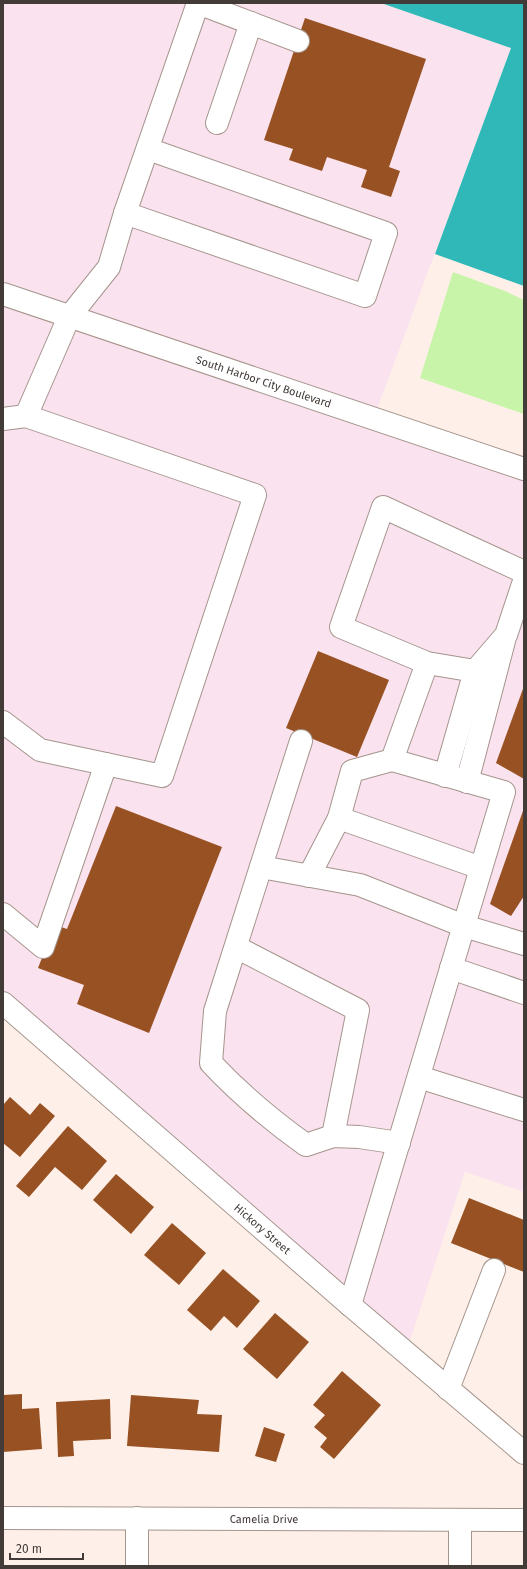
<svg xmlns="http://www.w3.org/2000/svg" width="527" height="1569" font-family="'Fira Sans',sans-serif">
  <rect width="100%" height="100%" fill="#fef0e9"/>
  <path fill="#fae2ee" d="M3,3H381L511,48L376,412L524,462V1192L465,1172L406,1353L3,1003Z"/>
  <path fill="#c8f4aa" d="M453,272L505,291L524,300V414L420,378Z"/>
  <path fill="#30b8b8" d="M381,3H524V286L435,254L511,48Z"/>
  <g fill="#975122">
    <path d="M305,18L426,59L389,167L400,171L391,197L361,187L367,170L327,157L322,171L289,160L293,149L264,140Z"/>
    <path d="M318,651L389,680L357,757L286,728Z"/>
    <path d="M524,686V779L496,763Z"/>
    <path d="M116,806L222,847L149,1033L77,1004L84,985L38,968L55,925L67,929Z"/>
    <path d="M524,808V896L511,916L490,904Z"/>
    <path d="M10,1097L30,1115L40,1103L55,1116L20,1157L3,1143V1105Z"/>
    <path d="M68,1126L107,1161L82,1190L55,1167L29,1197L16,1186Z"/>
    <path d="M116,1174L154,1207L131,1234L93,1200Z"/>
    <path d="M469,1198L524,1220V1272L451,1243Z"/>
    <path d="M172,1223L206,1253L179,1285L144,1255Z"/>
    <path d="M223,1269L260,1301L237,1328L224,1316L211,1331L187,1310Z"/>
    <path d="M275,1313L309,1342L277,1379L243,1349Z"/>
    <path d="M342,1371L381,1405L334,1459L320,1447L327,1438L314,1427L325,1415L313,1405Z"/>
    <path d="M22,1394V1409L39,1408L42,1449L3,1452V1395Z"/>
    <path d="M131,1395L199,1400L197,1414L222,1415L219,1452L127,1446Z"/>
    <path d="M110,1399L111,1439L73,1441L74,1456L58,1457L56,1402Z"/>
    <path d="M264,1427L285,1434L276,1462L255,1456Z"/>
  </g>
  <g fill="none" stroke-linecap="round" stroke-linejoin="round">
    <defs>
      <g id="minor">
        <path d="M217,123L251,23"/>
        <path d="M125,213L365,296L386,233L148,149"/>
        <path d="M3,419L26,416"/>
        <path d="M524,572L383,507L341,627L427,663L475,671L506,635L524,581"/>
        <path d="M3,722L40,750L162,776L255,495L26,416L69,317L109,267L125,213L198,3L298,41"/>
        <path d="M301,741L215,1011L211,1063C241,1095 271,1120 306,1145L333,1136L359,1137L399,1143"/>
        <path d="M445,776L475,671"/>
        <path d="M467,782L504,641"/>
        <path d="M339,818L481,868"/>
        <path d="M261,867L360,885L464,926L524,944"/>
        <path d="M309,876L339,818L352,771L392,760L427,663"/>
        <path d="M3,914L43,947L106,764"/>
        <path d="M236,947L358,1010L333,1136"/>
        <path d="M451,968L524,993"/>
        <path id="s1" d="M3,1003L350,1305L524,1453"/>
        <path d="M419,1077L524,1110"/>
        <path d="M350,1305L504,792L392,760"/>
        <path d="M448,1389L494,1270"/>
        <path id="s2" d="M3,1518L524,1520"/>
        <path d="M137,1518V1566"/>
        <path d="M460,1520V1566"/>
      </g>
      <g id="major">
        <path id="s3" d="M3,294L524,469"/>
      </g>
    </defs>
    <use href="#minor" stroke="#a5958d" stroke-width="24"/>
    <use href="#major" stroke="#a5958d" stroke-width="24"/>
    <use href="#minor" stroke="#fff" stroke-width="22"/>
    <use href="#major" stroke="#fff" stroke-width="22"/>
  </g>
  <g text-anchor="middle" stroke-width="4" stroke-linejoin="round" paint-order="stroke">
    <g font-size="11" fill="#423b38" stroke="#fef0e9">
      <text dy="4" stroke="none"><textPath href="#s3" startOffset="275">South Harbor City Boulevard</textPath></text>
      <text dy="4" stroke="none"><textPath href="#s1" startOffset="344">Hickory Street</textPath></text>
      <text dy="4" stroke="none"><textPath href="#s2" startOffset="261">Camelia Drive</textPath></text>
    </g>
  </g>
  <rect width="527" height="1569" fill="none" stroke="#423b38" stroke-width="8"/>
  <path d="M10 1553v6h73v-6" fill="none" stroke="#423b38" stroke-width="2"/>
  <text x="16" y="1553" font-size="12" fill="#423b38" stroke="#fef0e9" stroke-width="3" paint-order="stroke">20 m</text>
</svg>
